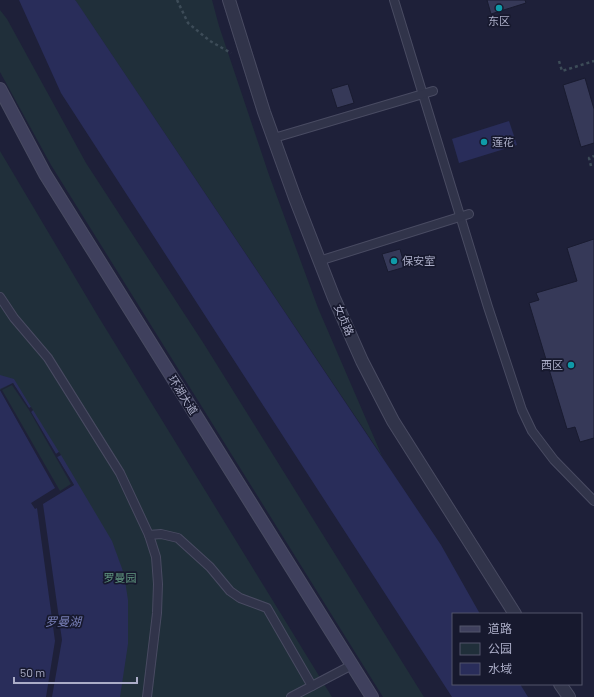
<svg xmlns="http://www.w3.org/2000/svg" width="594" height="697" font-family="Barlow,'Noto Sans SC',sans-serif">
  <rect width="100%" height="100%" fill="#1e2039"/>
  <g fill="#202f3a">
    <path d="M75,0H212L219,26L269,175L318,308L382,456Z"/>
    <path d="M0,10L7,19L86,163L204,344L424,697H383L51,165L0,72Z"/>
    <path d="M0,151L98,316L332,697H0Z"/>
  </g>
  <g fill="#292d5a">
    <path d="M19,0H75L76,1L441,545L480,614H453V684H520L528,697H452L61,93Z"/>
    <path d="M509,121L517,145L459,163L452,139Z"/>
    <path d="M0,375L14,379L31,407L29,408L13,383L0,389Z"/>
    <path d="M0,390L59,493L74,485L57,457L61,455L112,541L124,574L128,600V644L120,697H0Z"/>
    <path d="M33,410L59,452L56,454L31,412Z"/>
  </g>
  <path fill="#1e2039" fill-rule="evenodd" d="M13,383L29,408L31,407L33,410L31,412L56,454L59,452L61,455L57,457L74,485L43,504L62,640L52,697H46L55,641L37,508L35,509L31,503L55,488L0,390ZM12,385L29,410L71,484L60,491L2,390Z"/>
  <g fill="#363958" stroke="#191b30">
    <path d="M487,0H525L526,3L491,14Z"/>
    <path d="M585,78L594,109V143L581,147L563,85Z"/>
    <path d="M348,84L354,103L337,108L331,89Z"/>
    <path d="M594,239V438L580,442L575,427L567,429L529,303L539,300L536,293L577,281L567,248Z"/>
    <path d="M400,249L405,267L388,272L382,254Z"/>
  </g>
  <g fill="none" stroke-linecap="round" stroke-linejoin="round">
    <defs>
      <g id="service">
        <path d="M394,0L488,307L522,410L532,431L554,460L594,501"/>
        <path d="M274,138L433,91"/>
        <path d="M319,261L469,214"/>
        <path d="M0,297L14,318L48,358L120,473L149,535L156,557L158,584L157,613L147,697"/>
        <path d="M149,535L161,534L178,538L210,567L230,591L240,598L267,608L312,686"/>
        <path d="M291,697L352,665"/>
      </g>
      <g id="tertiary">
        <path d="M229,0L264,112L295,198L334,298L362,361L393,421L515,614"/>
        <path d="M560,684L569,697"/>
      </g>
      <path id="secondary" d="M0,89L45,174L372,697"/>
    </defs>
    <use href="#service" stroke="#494b62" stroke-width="10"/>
    <use href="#tertiary" stroke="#494b62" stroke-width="14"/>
    <use href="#secondary" stroke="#494b62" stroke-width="14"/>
    <g stroke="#3d4c58" stroke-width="2.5" stroke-dasharray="3 3" stroke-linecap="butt">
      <path d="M177,0L188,23L210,41L231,53"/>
      <path d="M559,61L562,71L594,61"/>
      <path d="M591,166L589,158L594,156"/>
    </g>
    <use href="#service" stroke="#31344a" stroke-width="8"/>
    <use href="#tertiary" stroke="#31344a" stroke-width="12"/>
    <use href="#secondary" stroke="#3f405d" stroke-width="12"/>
  </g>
  <g fill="#0f9aa8" stroke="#17192e" stroke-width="1.5">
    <circle cx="499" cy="8" r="4"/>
    <circle cx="484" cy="142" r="4"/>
    <circle cx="394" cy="261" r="4"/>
    <circle cx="571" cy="365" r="4"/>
  </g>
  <g text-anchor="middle" stroke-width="3.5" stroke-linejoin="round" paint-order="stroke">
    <g font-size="11" fill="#abadc7" stroke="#17192e" text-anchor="start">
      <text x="499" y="25" text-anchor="middle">东区</text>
      <text x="492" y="146">莲花</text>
      <text x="402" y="265">保安室</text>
      <text x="563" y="369" text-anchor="end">西区</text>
    </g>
    <g font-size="11" fill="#abadc7" stroke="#17192e">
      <text transform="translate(344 320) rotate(66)" y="4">女贞路</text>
      <text transform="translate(183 395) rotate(58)" y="4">环湖大道</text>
    </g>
    <g font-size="11" fill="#619980" stroke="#17192e">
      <text x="120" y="582">罗曼园</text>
    </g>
    <g font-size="12" font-style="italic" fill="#787fb7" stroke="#17192e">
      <text x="63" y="626">罗曼湖</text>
    </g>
  </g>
  <rect x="452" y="613" width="130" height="72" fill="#17192e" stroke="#52546b"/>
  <rect x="460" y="626" width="20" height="6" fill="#3f405d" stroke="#52546b"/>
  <text x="488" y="633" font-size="12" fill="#abadc7">道路</text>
  <rect x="460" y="643" width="20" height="12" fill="#202f3a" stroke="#52546b"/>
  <text x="488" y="653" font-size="12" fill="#abadc7">公园</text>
  <rect x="460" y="663" width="20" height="12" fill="#292d5a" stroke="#52546b"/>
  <text x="488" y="673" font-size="12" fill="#abadc7">水域</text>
  <path d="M14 677v6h123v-6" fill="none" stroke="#abadc7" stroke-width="2"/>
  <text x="20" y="677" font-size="12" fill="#abadc7" stroke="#17192e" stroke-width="3" paint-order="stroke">50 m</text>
</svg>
